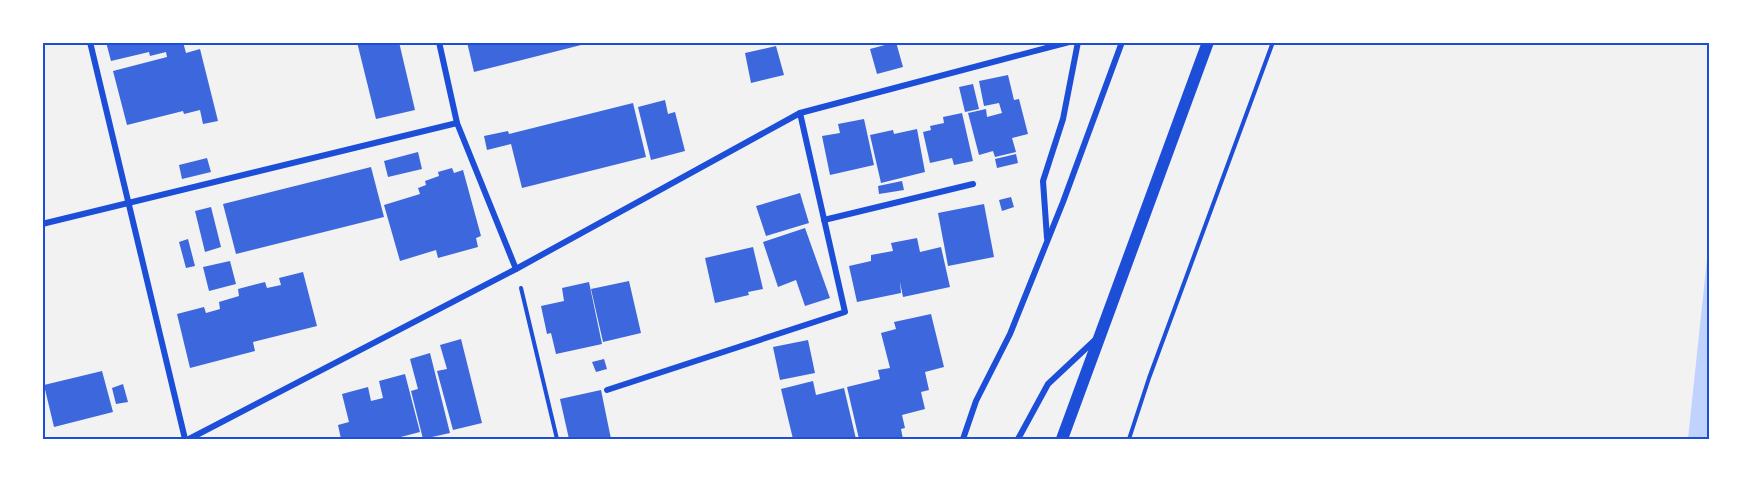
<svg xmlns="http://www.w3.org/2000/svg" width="1751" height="481" font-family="Ubuntu,sans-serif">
  <rect width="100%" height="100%" fill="#f2f2f2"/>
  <path fill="#bfd3fe" d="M1709,240V439H1688Z"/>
  <g fill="#3d67dc">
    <path d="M106,42H183L186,53L200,49L218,121L203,124L200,110L184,114L183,111L127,125L113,71L167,57L166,52L150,56L149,52L111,61Z"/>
    <path d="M357,42H399L415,110L376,119Z"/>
    <path d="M467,42H589V43L474,72Z"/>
    <path d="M896,42L903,67L877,74L870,49Z"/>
    <path d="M776,46L784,75L751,83L745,53Z"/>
    <path d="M1008,75L1014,100L1019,99L1028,134L1012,138L1016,152L995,157L993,151L979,155L968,113L986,109L987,117L1002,113L999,103L984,106L979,81Z"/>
    <path d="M973,84L979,109L965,112L959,87Z"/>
    <path d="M665,100L668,114L675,112L685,151L651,160L638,107Z"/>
    <path d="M633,103L646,157L522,188L511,144L487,150L484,136L508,131L509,134Z"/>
    <path d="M962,113L973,161L954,165L952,158L930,163L923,132L931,130L930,126L944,123L943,117Z"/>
    <path d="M864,119L874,165L830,175L822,136L840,133L838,124Z"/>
    <path d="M917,129L925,172L881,183L870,135L893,130L894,134Z"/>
    <path d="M418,152L422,169L388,177L384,161Z"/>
    <path d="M1016,154L1018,163L997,168L995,159Z"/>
    <path d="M207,158L211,172L182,179L179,165Z"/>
    <path d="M371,167L384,217L236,254L223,204Z"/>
    <path d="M452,168L454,173L463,170L481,236L476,238L478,247L438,258L436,250L400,261L384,205L420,194L418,188L426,185L425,181L439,176L438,172Z"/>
    <path d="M902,181L904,190L879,194L878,186Z"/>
    <path d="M800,193L809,223L766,236L756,206Z"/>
    <path d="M1011,197L1014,207L1002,211L999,200Z"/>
    <path d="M984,204L994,257L948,266L938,213Z"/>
    <path d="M211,207L221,247L205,252L195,211Z"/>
    <path d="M805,228L830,298L805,306L796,280L778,287L763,242Z"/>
    <path d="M917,238L920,252L941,247L950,287L903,297L900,282L901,293L857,302L849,266L871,261V255L893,251L891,243Z"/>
    <path d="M188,239L195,266L186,268L179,242Z"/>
    <path d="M753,247L763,289L748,292L749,295L715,303L705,258Z"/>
    <path d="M230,261L236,284L209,291L203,267Z"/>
    <path d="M303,272L317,326L253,342L255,351L190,368L177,314L204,307L206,313L220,309L219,302L239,296L238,289L265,282L267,288L281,285L279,278Z"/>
    <path d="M629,281L641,333L603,342L591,289Z"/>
    <path d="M589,282L602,344L556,354L551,333L547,334L541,306L564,301L562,288Z"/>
    <path d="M931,314L944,367L925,372L929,390L921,392L925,409L902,415L905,428L901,429L903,439H859L847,387L880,379L878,370L890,368L881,333L896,329L894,322Z"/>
    <path d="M461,339L482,423L453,430L437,371L447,369L440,345Z"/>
    <path d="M808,340L815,373L780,380L773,347Z"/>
    <path d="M430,353L450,433L423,439L411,391L418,389L410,359Z"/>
    <path d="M604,359L607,369L596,372L592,362Z"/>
    <path d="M102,371L113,412L54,427L44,385Z"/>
    <path d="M405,374L420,432L393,439H341L338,425L349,422L342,394L368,387L371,401L383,398L379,381Z"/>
    <path d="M813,381L816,395L844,388L856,439H793L781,389Z"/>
    <path d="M123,384L128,402L116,404L112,388Z"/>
    <path d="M601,390L611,439H569L560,399Z"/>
  </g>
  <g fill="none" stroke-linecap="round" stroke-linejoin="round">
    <g stroke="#1d4ed8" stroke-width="4">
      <path d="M521,288L557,439"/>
      <path d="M1129,439L1149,378L1273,42"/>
    </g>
    <g stroke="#1d4ed8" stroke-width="6">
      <path d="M90,42L185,439"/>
      <path d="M439,42L457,123L516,269"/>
      <path d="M824,220L973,184"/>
      <path d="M42,224L457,123"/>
      <path d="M1047,238L1043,181L1063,119L1078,42"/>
      <path d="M607,390L845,312L800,113"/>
      <path d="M189,439L516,269L800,113L1069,42"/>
      <path d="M963,439L976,401L1010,334L1063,202L1122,42"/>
      <path d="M1018,439L1048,384L1096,339"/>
    </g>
    <path stroke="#1d4ed8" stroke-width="12" d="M1062,439L1208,42"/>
  </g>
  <rect width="1751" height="481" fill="none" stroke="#ffffff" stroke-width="87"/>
  <rect x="44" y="44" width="1664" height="394" fill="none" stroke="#1d4ed8" stroke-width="2"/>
</svg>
